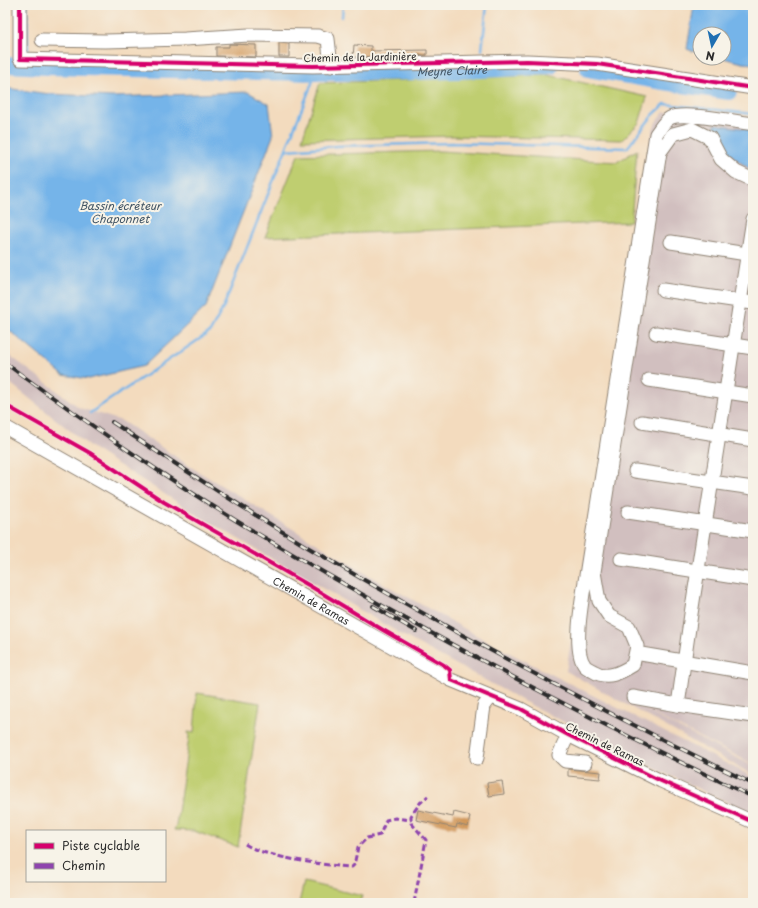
<svg xmlns="http://www.w3.org/2000/svg" width="758" height="908" font-family="'Playpen Sans',sans-serif">
  <rect width="100%" height="100%" fill="#f7f3e8"/>
  <filter id="ink" filterUnits="userSpaceOnUse"><feTurbulence type="fractalNoise" baseFrequency=".025" numOctaves="2"/><feDisplacementMap in="SourceGraphic" scale="8" xChannelSelector="R" yChannelSelector="G"/><feConvolveMatrix kernelMatrix="1 2 1 2 8 2 1 2 1" color-interpolation-filters="sRGB"/></filter>
  <filter id="wash" filterUnits="userSpaceOnUse"><feTurbulence type="fractalNoise" baseFrequency=".012" numOctaves="4" result="noise"/><feDisplacementMap in="SourceGraphic" scale="16" xChannelSelector="R" yChannelSelector="G"/><feGaussianBlur stdDeviation="0.9" result="paint"/><feColorMatrix in="noise" values="0 0 0 0 0 0 0 0 0 0 0 0 0 0 0 0 0 1.4 0 .05"/><feComposite in="paint" operator="in"/></filter>
  <g filter="url(#wash)">
    <rect width="100%" height="100%" fill="#f3dbbe"/>
    <g fill="#d1bfbf">
      <path d="M691,110L753,118V764L619,697L753,766V775L566,671L644,211L652,132L656,122L664,112Z"/>
      <path d="M5,352L80,408L122,421L191,467L370,576L492,644L753,777V814L658,770L525,702L413,641L199,516L92,448L5,379Z"/>
    </g>
    <g fill="#bfce70" stroke="#757c4e">
      <path d="M548,75L647,97L639,123L622,140L453,136L302,140L320,83Z"/>
      <path d="M637,150L631,222L265,237L298,155L440,151L617,162Z"/>
      <path d="M197,693L260,703L238,847L194,831L174,830L176,826L189,737L188,732L194,733Z"/>
      <path d="M304,882L362,896L360,903H299Z"/>
    </g>
    <g fill="#75b4e9" stroke="#50708a">
      <path d="M694,5H753V64L743,63L723,58H724V34H700V52L692,51L687,49Z"/>
      <path d="M5,88L50,94L112,97L248,92L269,104L273,136L206,307L144,366L89,379L63,375L5,327Z"/>
      <path d="M715,124L753,130V170C737,162 714,143 715,124Z"/>
    </g>
    <g fill="none" stroke-linecap="round" stroke-linejoin="round">
      <g stroke="#75b4e9" stroke-width="2.5">
        <path d="M27,5L28,54"/>
        <path d="M342,17L343,5"/>
        <path d="M482,50L487,5"/>
        <path d="M287,150L337,146L452,143L627,148L653,115L665,104L753,114"/>
        <path d="M90,413L210,332L223,308L316,73"/>
      </g>
      <g stroke="#75b4e9" stroke-width="16">
        <path id="s1" d="M5,65L48,67C216,71 384,78 551,66"/>
        <path d="M588,69L663,82L729,92"/>
      </g>
    </g>
    <g id="blocks">
      <g fill="#d1985a">
        <path d="M279,43L289,44V57H279Z"/>
        <path d="M229,44L256,45V57L216,56V47H229Z"/>
        <path d="M354,45L371,46V51L427,50V55L353,57Z"/>
        <path d="M568,769L601,772L600,779L568,776Z"/>
        <path d="M502,781L504,794L489,796L487,783Z"/>
        <path d="M418,810L453,817L454,812L470,816L468,827L457,824L456,828L416,820Z"/>
      </g>
    </g>
  </g>
  <g filter="url(#ink)">
    <use href="#blocks" fill-opacity="0" stroke="#8f8374" stroke-width="1"/>
    <g fill="none" stroke-linecap="round" stroke-linejoin="round">
      <defs>
        <g id="minor">
          <path d="M20,5V59L313,66L527,61L597,64L753,88"/>
          <path d="M42,40L105,41L185,39L249,35L318,36L328,39L331,66"/>
          <path d="M753,124C737,122 682,111 670,118C664,121 660,129 656,134L587,569C584,590 571,650 585,666C587,668 591,670 593,671C607,680 620,673 633,665L637,646L629,627L609,616L599,601L594,572L660,152L673,134L692,129L710,138L721,159L736,172L753,180"/>
          <path d="M753,219L691,614L678,705L753,716"/>
          <path d="M671,242L753,255"/>
          <path d="M663,290L753,303"/>
          <path d="M656,333L753,348"/>
          <path d="M649,380L753,396"/>
          <path d="M642,422L753,440"/>
          <path id="s2" d="M5,427L451,680L521,709L568,735L661,781L753,822"/>
          <path d="M635,471L753,488"/>
          <path d="M628,512L753,531"/>
          <path d="M621,559L753,580"/>
          <path d="M641,654L753,673"/>
          <path d="M633,697L678,705"/>
          <path d="M568,735L559,755L565,761L585,763"/>
          <path d="M477,758L484,706L491,697"/>
        </g>
      </defs>
      <use href="#minor" stroke="#8f8374" stroke-width="15"/>
      <use href="#minor" stroke="#fff" stroke-width="13"/>
      <defs>
        <g id="rail">
          <path d="M5,363C89,424 175,485 265,538C423,632 586,718 753,797"/>
          <path d="M112,422C177,465 242,508 309,548C453,633 602,711 753,784"/>
          <path d="M373,606L416,631"/>
        </g>
      </defs>
      <use href="#rail" stroke="#2b2b2b" stroke-width="4"/>
      <use href="#rail" stroke="#f7f3e8" stroke-width="2.5" stroke-dasharray="8" stroke-linecap="butt"/>
      <g stroke="#8e44ad" stroke-width="3" stroke-dasharray="6 3" stroke-linecap="butt">
        <path d="M245,844C263,857 328,866 352,867L354,865L358,847L367,838L380,835L386,820L395,818L411,820"/>
        <path d="M414,903L426,840L411,823V816L420,803L428,796"/>
      </g>
      <defs>
        <g id="cycleway">
          <path d="M20,5V59L313,66L527,61L597,64L753,88"/>
          <path d="M5,405L90,453L164,502L310,586L383,630L444,665L450,670L451,680L521,709L568,735L661,781L753,822"/>
        </g>
      </defs>
      <use href="#cycleway" stroke="#f7f3e8" stroke-width="6"/>
      <use href="#cycleway" stroke="#d6006c" stroke-width="4"/>
    </g>
  </g>
  <g text-anchor="middle" stroke-width="4" stroke-linejoin="round" paint-order="stroke">
    <g font-size="10" fill="#2b2b2b" stroke="#f7f3e8">
      <text transform="translate(360 57) rotate(-1)" y="4">Chemin de la Jardinière</text>
      <text dy="4" stroke="none"><textPath href="#s2" startOffset="352">Chemin de Ramas</textPath></text>
      <text transform="translate(605 744) rotate(26)" y="4">Chemin de Ramas</text>
    </g>
    <g font-size="11" font-style="italic" fill="#415464" stroke="#f7f3e8">
      <text dy="4" stroke="none"><textPath href="#s1" startOffset="447">Meyne Claire</textPath></text>
      <text x="120" y="210">Bassin écréteur<tspan x="120" dy="13">Chaponnet</tspan></text>
    </g>
  </g>
  <rect width="758" height="908" fill="none" stroke="#f7f3e8" stroke-width="20"/>
  <rect x="26" y="830" width="140" height="52" fill="#f7f3e8" stroke="#a5a39c"/>
  <rect x="34" y="843" width="20" height="6" fill="#d6006c" stroke="#a5a39c"/>
  <text x="62" y="850" font-size="12" fill="#2b2b2b">Piste cyclable</text>
  <rect x="34" y="863" width="20" height="6" fill="#8e44ad" stroke="#a5a39c"/>
  <text x="62" y="870" font-size="12" fill="#2b2b2b">Chemin</text>
  <g transform="translate(712 46) rotate(189)"><circle r="19" fill="#f7f3e8" stroke="#a5a39c"/>
  <path d="M0-3L7 15L0 10L-7 15Z" fill="#1f6fb2"/>
  <text y="-6" font-size="11" font-weight="bold" text-anchor="middle" fill="#2b2b2b">N</text>
  </g>
</svg>
